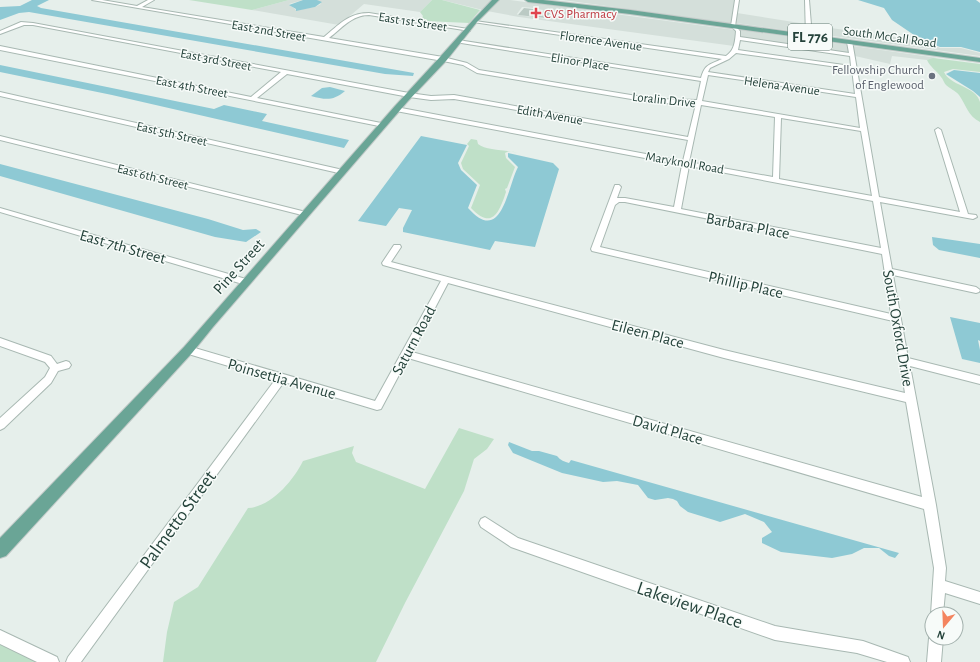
<svg xmlns="http://www.w3.org/2000/svg" width="980" height="662" font-family="'Alegreya Sans',sans-serif">
  <rect width="100%" height="100%" fill="#e6efeb"/>
  <g fill="#d4dfda" fill-rule="evenodd">
    <path d="M289,0H303L289,4L296,10L315,7L321,4L317,0H432L420,12L364,4L339,25L252,10Z"/>
    <path d="M442,0H494L483,10Z"/>
    <path d="M498,0H510L735,30L734,46L519,17L487,11ZM522,7L534,8L552,12L548,19H546L518,15L517,14Z"/>
    <path d="M563,0H735L731,23Z"/>
    <path d="M737,13L806,24V33L736,23Z"/>
    <path d="M810,25L928,42L940,48H961L980,53V56L811,33Z"/>
    <path d="M740,30L848,45L849,53L740,38Z"/>
    <path d="M853,46L938,58L927,60L892,56L890,64L855,56Z"/>
  </g>
  <g fill="#bfe0c8">
    <path d="M189,0H289L252,10Z"/>
    <path d="M432,0H442L480,10L469,23L426,21L422,18L423,16L420,12Z"/>
    <path d="M933,58L980,64V72L953,69L944,72C950,86 976,86 980,102C980,108 980,116 980,122C968,116 966,105 959,95C955,90 950,89 946,85C944,83 943,79 941,77C937,71 930,67 927,60Z"/>
    <path d="M471,139L477,140L478,144C486,151 505,149 518,153L509,151L505,153L506,158L515,167L507,188L505,189L506,192C499,213 492,230 471,208L480,185L463,169L461,163L469,146L467,144Z"/>
    <path d="M459,428L494,439L487,449L474,459L464,491L405,603L376,662H163L167,632L174,602L198,587L248,508C271,507 293,481 303,461L354,446L352,453L356,462L425,489Z"/>
    <path d="M0,635L39,662H0Z"/>
  </g>
  <g fill="#8ec9d4">
    <path d="M32,0H49L37,6L41,8L414,73L413,76L385,74L29,12L19,13L0,20V7L20,6Z"/>
    <path d="M303,0H317L322,2L315,7L296,11V9L289,5Z"/>
    <path d="M858,0H976L980,3V52L961,47H940L932,44L927,40L914,35L892,20L884,8Z"/>
    <path d="M0,65L214,109L224,105L267,114L262,121L349,140L344,148L112,95L0,72Z"/>
    <path d="M954,70L980,73V97L973,91L949,76L946,74Z"/>
    <path d="M330,87L345,91C333,101 326,100 311,96L322,88Z"/>
    <path d="M421,136L467,145L458,163L461,170L477,185L468,208C502,246 507,188 518,167L508,157V153L553,163L559,169L535,247L495,241L490,250L403,232V228L412,210L399,208L386,226L358,221Z"/>
    <path d="M0,164L208,219L243,230L256,229L261,232L246,242L215,237L0,176Z"/>
    <path d="M932,237L980,244V258L939,250L933,245Z"/>
    <path d="M950,317L980,323V341L978,340L980,350V363L962,359Z"/>
    <path d="M509,442L532,451H539L557,456C560,460 565,462 569,463L571,460L899,553L895,558L889,556L879,548H864L852,554L832,558L781,552L762,543V538L772,532L764,522L745,514L720,522L714,520L688,512L680,506L677,501L673,499L668,498L655,500L648,498L638,485L617,481L603,482L562,473L513,453L508,445Z"/>
  </g>
  <path fill="#bbcac4" d="M524,8L533,9L551,12L546,18L518,15Z"/>
  <g fill="none" stroke-linecap="round" stroke-linejoin="round">
    <defs>
      <g id="minor">
        <path d="M92,0H102L137,6L148,0H154L142,7L324,37C339,25 348,13 369,13L468,29L470,30V31L369,15C352,15 342,28 329,38L443,57L467,63L479,70L655,99L697,100L701,81L455,42L458,40L701,78C705,64 709,65 722,59L473,22L475,21L726,56C735,50 735,41 736,31L731,26L735,0H739L735,26L740,31V37L849,53L847,42L852,41L879,197L960,212L935,130L938,128L941,130L968,214L976,215L977,217L973,219L880,202L892,269L976,287L980,290L979,292L976,293L893,275L908,358L980,376V384L910,366L936,505L946,568L945,581L980,592V604L945,593L943,614H932V617L931,614L934,568L924,509L408,358L381,409L377,410L284,382L81,662H66L68,657L275,380L185,353L183,350L185,347L188,346L375,401L441,281L383,265L382,263L394,245H400L401,247L391,262L724,350L905,393L893,321L592,251L591,249L615,185H619L621,187L617,198H625L674,207L682,165L396,111L393,109L396,107L683,161L688,140L454,99L431,100L409,97L287,74L257,98L386,124V126L384,127L0,50V46L251,97L281,72L33,25H24L0,34V31L21,22L33,23L409,93L431,96L454,95L688,137L696,104L655,103L477,73L463,65L443,61ZM740,40L850,56L851,66L738,50ZM736,53L852,69L855,94L708,72L710,68L729,59ZM708,75L856,97L860,128L702,101ZM701,105L775,117L773,177L689,162ZM781,118L861,131L872,196L779,179ZM689,166L873,201L881,248L681,209ZM619,202H625L882,254L891,314L600,247L615,205ZM448,283L724,358L906,402L922,497L412,352Z"/>
        <path d="M805,0H809L812,37L809,39L806,37Z"/>
        <path d="M0,92L343,170L346,172L343,174L0,96Z"/>
        <path d="M0,136L306,212L310,214L306,216L0,140Z"/>
        <path d="M0,208L246,279L250,282L246,285L0,212Z"/>
        <path d="M0,338L51,356L57,364L66,361L69,362L71,365L69,368L58,371L51,383L4,428L0,430V418L45,377L50,368L45,362L0,346Z"/>
        <path d="M485,517L518,538L775,626L863,641L908,657L910,662H887L857,653L775,640L511,547L481,527L479,523L481,519Z"/>
        <path d="M0,630L57,657L59,662H37L0,644Z"/>
        <path d="M931,633L932,638H943L941,662H927L929,638Z"/>
      </g>
      <g id="major">
        <path d="M492,0H499L477,22L446,61L408,101L213,327L192,353L6,556L0,558V538L184,347L395,106L440,57L473,20Z"/>
        <path d="M525,0H543L630,10L980,58V62L630,14L528,2Z"/>
      </g>
    </defs>
    <use href="#minor" stroke="#a8b8b2" stroke-width="2"/>
    <use href="#major" stroke="#c2cac8" stroke-width="2"/>
    <use href="#minor" fill="#fff" fill-rule="evenodd"/>
    <use href="#major" fill="#6aa596" fill-rule="evenodd"/>
  </g>
  <path fill="#e0444e" stroke="#f7fbf9" stroke-width="1.5" d="M534 7h4v4h4v4h-4v4h-4v-4h-4v-4h4z"/>
  <circle fill="#6b7280" stroke="#f7fbf9" stroke-width="1.5" cx="932" cy="76" r="4"/>
  <g text-anchor="middle" stroke-width="3" stroke-linejoin="round" paint-order="stroke">
    <g font-size="13" fill="#be3a42" stroke="#f7fbf9" text-anchor="start">
      <text x="544" y="18">CVS Pharmacy</text>
    </g>
    <g font-size="13" fill="#24423a" stroke="#f7fbf9">
      <text transform="translate(413 21) rotate(9)" y="5">East 1st Street</text>
      <text transform="translate(269 30) rotate(10)" y="5">East 2nd Street</text>
      <text transform="translate(890 36) rotate(8)" y="5">South McCall Road</text>
      <text transform="translate(601 40) rotate(8)" y="5">Florence Avenue</text>
      <text transform="translate(216 59) rotate(11)" y="5">East 3rd Street</text>
      <text transform="translate(580 61) rotate(9)" y="5">Elinor Place</text>
      <text transform="translate(782 85) rotate(8)" y="5">Helena Avenue</text>
      <text transform="translate(192 86) rotate(11)" y="5">East 4th Street</text>
      <text transform="translate(664 99) rotate(6)" y="5">Loralin Drive</text>
      <text transform="translate(550 114) rotate(10)" y="5">Edith Avenue</text>
      <text transform="translate(172 133) rotate(13)" y="5">East 5th Street</text>
      <text transform="translate(685 162) rotate(10)" y="5">Maryknoll Road</text>
      <text transform="translate(153 176) rotate(14)" y="5">East 6th Street</text>
    </g>
    <g font-size="13" fill="#5b616d" stroke="#f7fbf9" text-anchor="end">
      <text x="924" y="74">Fellowship Church<tspan x="924" dy="15">of Englewood</tspan></text>
    </g>
    <rect fill="#f7fbf9" stroke="#637a73" stroke-width="1" x="788" y="24" width="44" height="26" rx="3"/>
    <g font-size="15" font-weight="bold" fill="#24423a">
      <text x="810" y="42">FL 776</text>
    </g>
    <g font-size="16" fill="#24423a" stroke="#f7fbf9">
      <text transform="translate(748 225) rotate(11)" y="6">Barbara Place</text>
      <text transform="translate(123 246) rotate(16)" y="6">East 7th Street</text>
      <text transform="translate(238 266) rotate(-48)" y="6">Pine Street</text>
      <text transform="translate(746 284) rotate(13)" y="6">Phillip Place</text>
      <text transform="translate(899 328) rotate(80)" y="6">South Oxford Drive</text>
      <text transform="translate(648 333) rotate(15)" y="6">Eileen Place</text>
      <text transform="translate(413 340) rotate(-62)" y="6">Saturn Road</text>
      <text transform="translate(282 378) rotate(16)" y="6">Poinsettia Avenue</text>
      <text transform="translate(668 429) rotate(16)" y="6">David Place</text>
    </g>
    <g font-size="19" fill="#24423a" stroke="#f7fbf9">
      <text transform="translate(177 519) rotate(-54)" y="7">Palmetto Street</text>
      <text transform="translate(690 604) rotate(19)" y="7">Lakeview Place</text>
    </g>
  </g>
  <g transform="translate(944 626) rotate(199)"><circle r="19" fill="#f7fbf9" stroke="#a3b1ad"/>
  <path d="M0-3L7 15L0 10L-7 15Z" fill="#f4845f"/>
  <text y="-6" font-size="11" font-weight="bold" text-anchor="middle" fill="#24423a">N</text>
  </g>
</svg>
